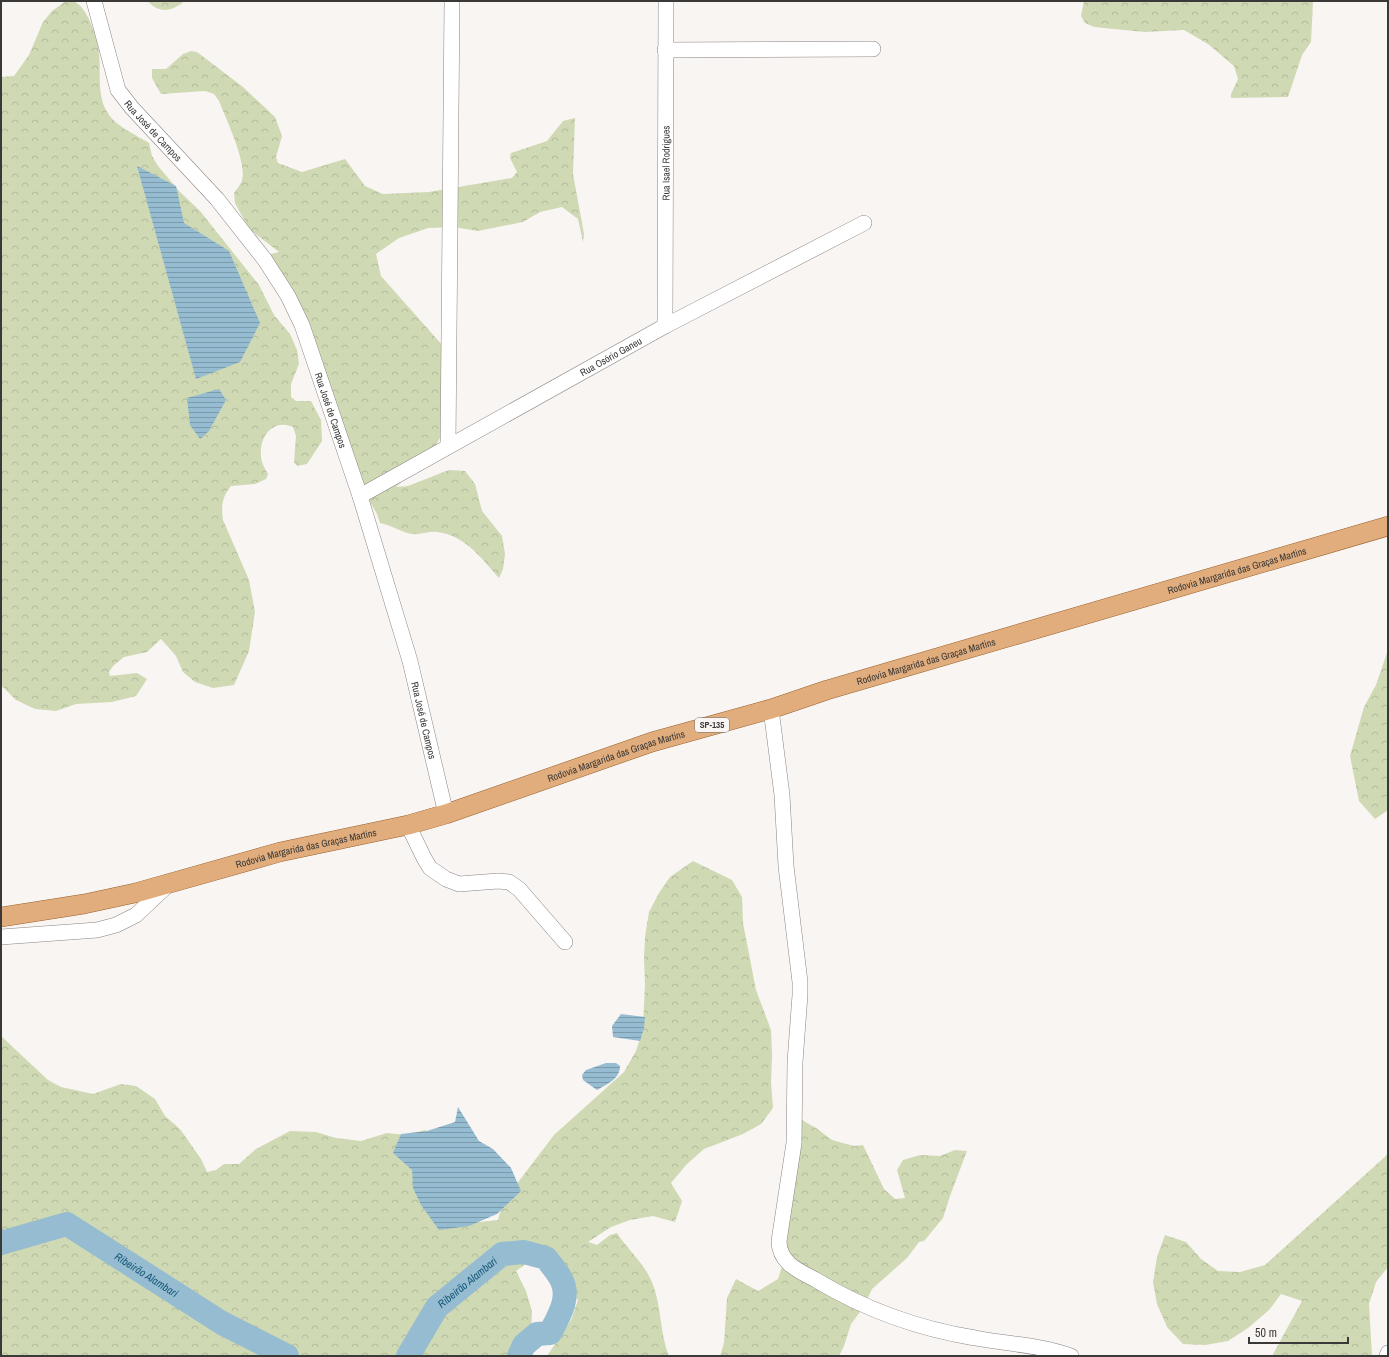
<svg xmlns="http://www.w3.org/2000/svg" width="1389" height="1357" font-family="'Archivo Narrow',sans-serif">
  <defs>
    <pattern id="forest-crowns" width="20" height="18" patternUnits="userSpaceOnUse"><rect width="20" height="18" fill="#cfd9b3"/><path d="M2 6a3 3 0 1 1 6 0M12 15a3 3 0 1 1 6 0" fill="none" stroke="#b2bb9b"/></pattern>
    <pattern id="water-rules" width="6" height="5" patternUnits="userSpaceOnUse"><rect width="6" height="5" fill="#96bcd2"/><path d="M0 2.5h6" fill="none" stroke="#7b9aab"/></pattern>
  </defs>
  <rect width="100%" height="100%" fill="#f9f5f3"/>
  <g fill="url(#forest-crowns)">
    <path d="M66,1C69,1 73,1 75,2C88,8 98,40 99,53C101,72 97,93 106,110C114,126 135,134 149,143L152,156L158,166L180,192L200,211L259,285L274,315L290,334L297,350L299,364L291,384V397L296,401H311L321,420L322,441L307,464L297,466L294,462L296,436L293,427C273,418 259,437 261,456C261,462 265,469 268,474L266,479L255,484L231,486C222,497 221,506 223,520L249,580L255,612L249,651L234,685L213,688L195,682L183,672L176,656L161,639L147,652L124,657L113,666L109,672L110,676L137,673L147,679L136,696L112,702L76,704L56,711L35,709L16,700L1,685V77L14,76L29,55L43,22L52,11Z"/>
    <path d="M147,1H183L182,3C168,13 159,12 147,1Z"/>
    <path d="M1084,1H1313L1311,42L1302,55L1288,97L1231,98V94L1238,79L1234,66L1208,44L1184,30L1145,32L1094,27L1085,23L1081,16Z"/>
    <path d="M191,51L197,52L243,87L275,117L282,136L276,157L278,163L302,172L345,159L365,186L383,194L429,192L512,178L517,172L510,158L511,153L547,141L563,121L575,118L573,174L584,234L583,242L578,219L562,207L540,212L523,222L478,231L453,227L428,228L399,238L376,254L381,276L443,346L441,363L443,432L432,453L396,487L408,486L449,470L465,471L475,484L482,511L502,536L505,554L503,569L499,578C482,559 465,535 437,532C429,531 420,535 412,534C401,532 391,525 380,523L377,514L355,477L311,355L268,274L262,256L279,252L249,229L235,203L234,193C237,189 241,184 242,180C247,162 226,119 219,101L214,94L205,91L161,94L152,78V69H166L183,54Z"/>
    <path d="M1388,650V810L1375,819L1359,801L1350,756L1364,707L1376,685Z"/>
    <path d="M693,861L732,880L742,897L743,923L756,990L771,1030L772,1055L771,1083L773,1108L761,1124L743,1134L704,1149L686,1165L671,1183L682,1201L675,1222L653,1216L630,1220L611,1227L588,1242L597,1245L610,1235L617,1233C627,1249 642,1261 650,1278C662,1302 659,1331 669,1356H547L571,1320L578,1300L566,1283L552,1267L533,1259L516,1271L526,1291L532,1311L531,1334L512,1356H1V1036L48,1080L61,1087L93,1094L121,1084L136,1086L155,1099L165,1116L180,1129L201,1159L207,1172L216,1170L224,1164H239L256,1149L290,1131L316,1132L336,1138L361,1141L387,1133L407,1135L425,1130L431,1136L465,1219L479,1222L498,1220L503,1202L554,1135L624,1072L636,1051L643,1029L645,984L644,959L645,937L649,912L659,893L670,877Z"/>
    <path d="M800,1119L816,1128L832,1140L854,1146L863,1145L884,1189L895,1199L905,1198L897,1170L903,1160L920,1155L940,1156L955,1150L967,1151L950,1196L943,1218L924,1241L919,1242L907,1258L872,1289L863,1308L851,1324L844,1346L839,1356H720L724,1343L727,1298L736,1279L758,1291L778,1279L785,1257Z"/>
    <path d="M1388,1154V1267L1376,1282L1369,1304L1372,1356H1272L1302,1301L1281,1294L1269,1310L1248,1328L1228,1341L1205,1345L1183,1344L1167,1327L1157,1304L1153,1282L1157,1257L1165,1235L1186,1242L1201,1259L1218,1271L1240,1272L1265,1265Z"/>
  </g>
  <g fill="url(#water-rules)">
    <path d="M137,166L176,186L184,223L229,251L260,323L240,362L196,379Z"/>
    <path d="M219,389L226,400L209,431L200,439L190,425L187,398Z"/>
    <path d="M621,1014L645,1017L644,1028L640,1041L613,1037L612,1026Z"/>
    <path d="M606,1063H616L620,1066C620,1079 607,1084 597,1090L583,1080L582,1075L586,1070Z"/>
    <path d="M458,1107L479,1141L493,1149L511,1168L521,1191L497,1214L469,1226L439,1230L421,1205L413,1188L412,1170L393,1153L401,1134L427,1131L455,1122Z"/>
  </g>
  <g fill="none" stroke-linecap="round" stroke-linejoin="round">
    <g stroke="#96bcd2" stroke-width="24">
      <path id="s1" d="M1,1243L67,1224L222,1323L287,1356"/>
      <path id="s2" d="M408,1356L437,1307L502,1254L524,1252L546,1258C551,1265 557,1271 561,1279C571,1297 559,1316 550,1333L537,1334L524,1345L519,1356"/>
    </g>
    <defs>
      <g id="minor">
        <path id="s3" d="M94,1L118,90L132,108L217,199L265,260L288,296L302,325L360,496L410,661L446,814"/>
        <path d="M665,50L873,49"/>
        <path id="s4" d="M665,326L666,1"/>
        <path d="M448,446L452,1"/>
        <path id="s5" d="M360,496L665,326L864,223"/>
        <path d="M771,709L782,795L786,866L800,982V995L795,1062L794,1143L779,1241C779,1263 799,1271 816,1280C864,1309 920,1329 975,1338C1007,1344 1041,1345 1071,1356"/>
        <path d="M408,825L424,858L430,868L446,879L459,884L498,881L509,882L519,889L565,942"/>
        <path d="M1,937L97,930L116,925L136,915L170,883"/>
        <path d="M1387,1356L1388,1353"/>
      </g>
      <g id="major">
        <path id="s6" d="M1,917L84,904L135,893L280,852L408,825L446,814L652,742L771,709L827,690L1388,526"/>
      </g>
    </defs>
    <use href="#minor" stroke="#888483" stroke-width="16"/>
    <use href="#major" stroke="#9a612c" stroke-width="20"/>
    <use href="#minor" stroke="#fff" stroke-width="15"/>
    <use href="#major" stroke="#e1ad7d" stroke-width="19"/>
  </g>
  <g text-anchor="middle" stroke-width="3" stroke-linejoin="round" paint-order="stroke">
    <rect fill="#f9f5f3" stroke="#737170" stroke-width="1" x="695" y="718" width="34" height="14" rx="3"/>
    <g font-size="9" font-weight="bold" fill="#3a3938">
      <text x="712" y="728">SP-135</text>
    </g>
    <g font-size="10" fill="#3a3938" stroke="#f9f5f3">
      <text dy="4" stroke="none"><textPath href="#s3" startOffset="146">Rua José de Campos</textPath></text>
      <text dy="4" stroke="none"><textPath href="#s4" startOffset="163">Rua Isael Rodrigues</textPath></text>
      <text dy="4" stroke="none"><textPath href="#s5" startOffset="287">Rua Osório Ganeu</textPath></text>
      <text dy="4" stroke="none"><textPath href="#s3" startOffset="482">Rua José de Campos</textPath></text>
      <text dy="4" stroke="none"><textPath href="#s6" startOffset="1285">Rodovia Margarida das Graças Martins</textPath></text>
      <text dy="4" stroke="none"><textPath href="#s6" startOffset="961">Rodovia Margarida das Graças Martins</textPath></text>
      <text dy="4" stroke="none"><textPath href="#s3" startOffset="806">Rua José de Campos</textPath></text>
      <text dy="4" stroke="none"><textPath href="#s6" startOffset="637">Rodovia Margarida das Graças Martins</textPath></text>
      <text dy="4" stroke="none"><textPath href="#s6" startOffset="313">Rodovia Margarida das Graças Martins</textPath></text>
    </g>
    <g font-size="11" font-style="italic" fill="#155877" stroke="#f9f5f3">
      <text dy="4" stroke="none"><textPath href="#s1" startOffset="163">Ribeirão Alambari</textPath></text>
      <text dy="4" stroke="none"><textPath href="#s2" startOffset="96">Ribeirão Alambari</textPath></text>
    </g>
  </g>
  <rect width="1389" height="1357" fill="none" stroke="#3a3938" stroke-width="4"/>
  <path d="M1249 1337v6h99v-6" fill="none" stroke="#3a3938" stroke-width="2"/>
  <text x="1255" y="1337" font-size="12" fill="#3a3938" stroke="#f9f5f3" stroke-width="3" paint-order="stroke">50 m</text>
</svg>
